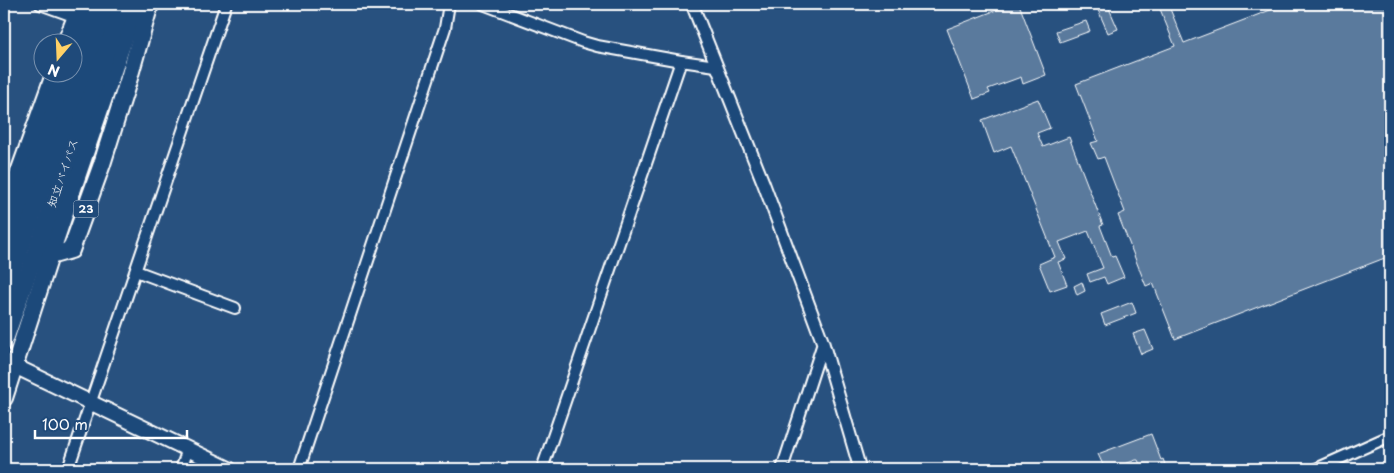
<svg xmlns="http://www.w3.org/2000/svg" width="1394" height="473" font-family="'Playpen Sans','Klee One',sans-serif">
  <rect width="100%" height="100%" fill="#28517f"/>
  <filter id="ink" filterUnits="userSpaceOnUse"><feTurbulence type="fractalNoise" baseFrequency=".02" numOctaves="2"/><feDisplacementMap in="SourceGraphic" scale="10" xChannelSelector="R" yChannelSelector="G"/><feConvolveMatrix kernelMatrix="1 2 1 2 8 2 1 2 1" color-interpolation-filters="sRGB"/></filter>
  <g filter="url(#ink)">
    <g fill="#5a7a9d" stroke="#fff">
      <path d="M1012,4H1019L1046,75L1023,84L1021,77L988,89L990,93L974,99L947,29Z"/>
      <path d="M1158,4H1168L1184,43L1286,4H1390V256L1175,339L1153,283L1146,286L1118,215L1125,212L1104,157L1098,159L1091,143L1098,141L1076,84L1175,46Z"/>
      <path d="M1108,6L1118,29L1108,33L1098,10Z"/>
      <path d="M1086,21L1090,31L1060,42L1056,31Z"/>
      <path d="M1038,99L1050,128L1037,133L1043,147L1069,137L1103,225L1100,226L1112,257L1115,256L1124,277L1107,284L1104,277L1090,282L1087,274L1103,268L1088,231L1059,242L1066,259L1058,262L1067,285L1050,291L1039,264L1055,257L1011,146L994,153L982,120Z"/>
      <path d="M1082,282L1085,291L1077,295L1074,286Z"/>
      <path d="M1132,302L1136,313L1105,325L1101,314Z"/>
      <path d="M1145,330L1153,349L1141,354L1133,334Z"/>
      <path d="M1151,434L1161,460L1163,459L1166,467L1160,469H1142L1138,460H1136L1114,468L1113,465L1105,468L1104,465H1103L1098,454Z"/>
    </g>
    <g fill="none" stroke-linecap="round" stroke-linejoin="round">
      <defs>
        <g id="minor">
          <path d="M40,4L76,17"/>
          <path d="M483,4L583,42L597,46L681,61L716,66"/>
          <path d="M136,271L235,308"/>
          <path d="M68,469L226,4"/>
          <path d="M181,469L188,449"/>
          <path d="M299,469L445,28L449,4"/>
          <path d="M542,469L681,61"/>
          <path d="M782,469L823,343"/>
          <path d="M1316,469L1390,436"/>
        </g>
        <path id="tertiary" d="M692,4L763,182L823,343L860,469"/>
        <path id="secondary" d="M4,361L229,469"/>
        <g id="trunk">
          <path d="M66,42L81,4"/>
          <path d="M72,60L92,4"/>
          <path d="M4,214L55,72"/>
          <path d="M4,256L68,72"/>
          <path d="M50,256L136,4"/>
          <path d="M4,296L107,4"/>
          <path d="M4,342L123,4"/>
          <path d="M4,398L50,256L71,250L102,164L129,78L150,4"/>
        </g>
      </defs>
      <use href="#minor" stroke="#fff" stroke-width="14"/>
      <use href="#tertiary" stroke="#fff" stroke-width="15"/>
      <use href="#secondary" stroke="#fff" stroke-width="18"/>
      <use href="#trunk" stroke="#fff" stroke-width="20"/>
      <use href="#minor" stroke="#1f4a7a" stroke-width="10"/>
      <use href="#tertiary" stroke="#1f4a7a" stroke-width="11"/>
      <use href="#secondary" stroke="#1f4a7a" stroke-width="14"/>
      <use href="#trunk" stroke="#1f4a7a" stroke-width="16"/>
    </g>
  </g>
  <g text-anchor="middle" stroke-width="5" stroke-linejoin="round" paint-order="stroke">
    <rect fill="#1f4a7a" stroke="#bcc9d7" stroke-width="1" x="73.5" y="200.5" width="25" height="17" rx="4"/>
    <g font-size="11" font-weight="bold" fill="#fff">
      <text x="86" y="213">23</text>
    </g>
    <g font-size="12" fill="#fff" stroke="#1f4a7a">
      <text transform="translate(63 173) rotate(-71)" y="4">知立バイパス</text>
    </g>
  </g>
  <rect width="1394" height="473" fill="none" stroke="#1f4a7a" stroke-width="20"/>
  <rect x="10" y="10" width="1374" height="453" fill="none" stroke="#fff" stroke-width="2" filter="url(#ink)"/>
  <g transform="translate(58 58) rotate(199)"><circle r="24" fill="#1f4a7a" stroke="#7992af"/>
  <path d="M0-4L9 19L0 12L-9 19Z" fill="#ffd166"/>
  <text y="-8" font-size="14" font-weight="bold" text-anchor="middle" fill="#ffffff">N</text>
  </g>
  <path d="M35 430v8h152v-8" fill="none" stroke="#ffffff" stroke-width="2.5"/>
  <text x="42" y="430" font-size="15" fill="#ffffff" stroke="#1f4a7a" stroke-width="4" paint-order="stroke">100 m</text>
</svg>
